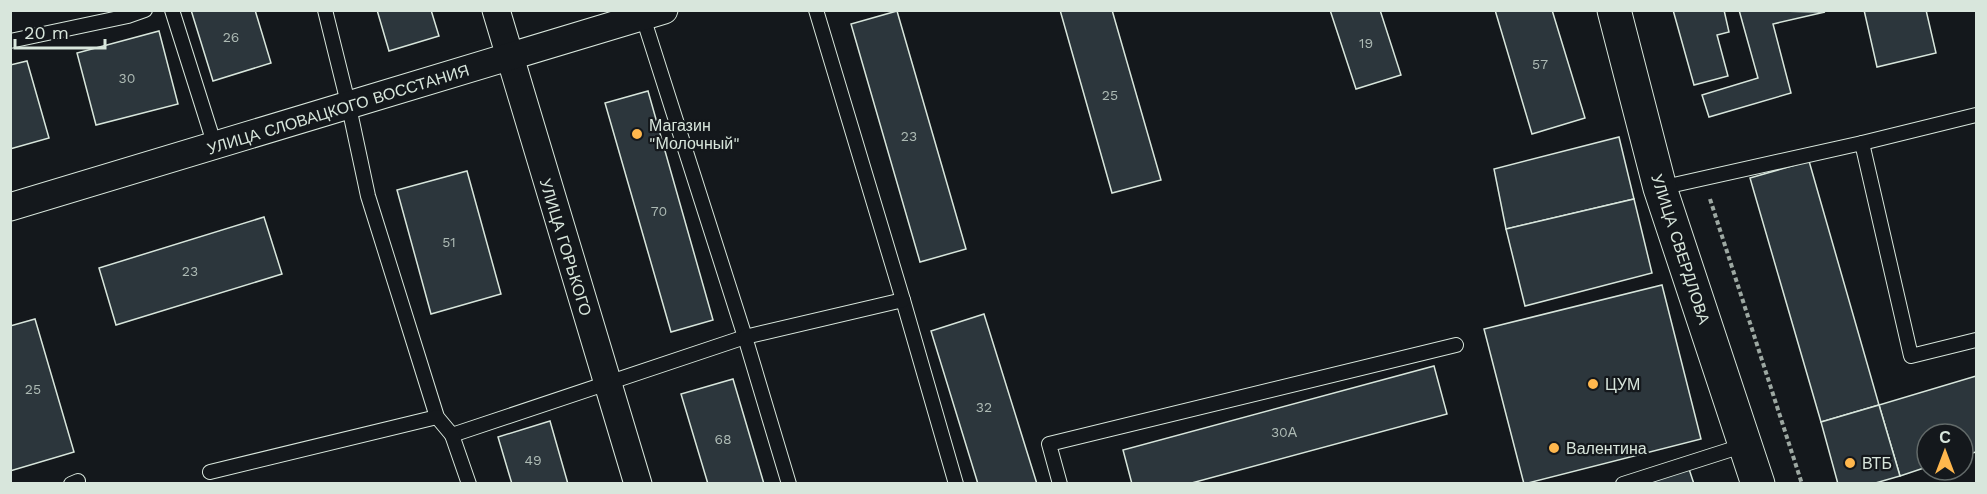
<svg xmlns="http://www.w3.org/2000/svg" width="1987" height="494" font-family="'Work Sans',sans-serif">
  <rect width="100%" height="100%" fill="#14181c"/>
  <g fill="#2c363c" stroke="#d8e6dc" stroke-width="1.5">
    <path d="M191,10H255L271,63L213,81Z"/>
    <path d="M377,10H431L439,36L389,51Z"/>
    <path d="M1060,10H1112L1161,180L1112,193Z"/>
    <path d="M1330,10H1380L1401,75L1356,89Z"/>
    <path d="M1495,10H1552L1585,118L1532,134Z"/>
    <path d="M1673,10H1724L1729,32L1717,35L1728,76L1694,85Z"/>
    <path d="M1739,10L1825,12L1773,24L1791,93L1709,117L1702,95L1758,78Z"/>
    <path d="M1864,10H1926L1936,53L1877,67Z"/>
    <path d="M897,11L966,249L920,262L851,24Z"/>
    <path d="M159,31L178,104L96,125L77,53Z"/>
    <path d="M27,61L49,138L10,149V65Z"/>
    <path d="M648,91L713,320L671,332L605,103Z"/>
    <path d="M1619,137L1634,199L1506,229L1494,169Z"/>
    <path d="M1809,161L1879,405L1821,422L1750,178Z"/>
    <path d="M467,171L501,294L431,314L397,190Z"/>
    <path d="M1634,199L1652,273L1525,306L1506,229Z"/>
    <path d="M264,217L282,274L116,325L99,268Z"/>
    <path d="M1662,285L1701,439L1524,484L1484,329Z"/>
    <path d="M984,314L1037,484H978L931,331Z"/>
    <path d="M35,319L74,452L10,471V326Z"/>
    <path d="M1434,366L1447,414L1188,484H1132L1123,450Z"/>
    <path d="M1976,376V452L1963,456V434H1927V467L1900,476L1879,405Z"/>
    <path d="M733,379L764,484H708L681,394Z"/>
    <path d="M1879,405L1900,476L1872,484H1838L1821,422Z"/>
    <path d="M550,421L568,484H512L498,437Z"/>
    <path d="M1688,466L1694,484H1634Z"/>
  </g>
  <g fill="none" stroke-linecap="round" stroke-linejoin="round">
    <defs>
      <g id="lane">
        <path d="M172,10L215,146"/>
        <path d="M325,10L349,107L368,196L437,417L452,435L745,337L642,14"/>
        <path d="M10,41L128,16L145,10"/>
        <path d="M1862,143L1976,115"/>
        <path d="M1660,188L1862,143L1911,356L1976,340"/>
        <path d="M903,300L956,484"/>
        <path d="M452,435L469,484"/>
        <path d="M210,472L437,417"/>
        <path d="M71,484L78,481"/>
        <path d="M789,484L745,337L903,300L816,10"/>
        <path d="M1060,484L1049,444L1456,345"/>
        <path d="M1623,484L1745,445"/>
      </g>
      <g id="street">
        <path d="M496,10L638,484"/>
        <path d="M10,207L664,10"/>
      </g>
      <path id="secondary" d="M1614,10L1660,188L1758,484"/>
    </defs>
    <use href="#lane" stroke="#d8e6dc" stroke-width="16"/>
    <use href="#street" stroke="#d8e6dc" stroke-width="29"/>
    <use href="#secondary" stroke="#d8e6dc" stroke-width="35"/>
    <path stroke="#9da8a2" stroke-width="4" stroke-dasharray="4.5 3" stroke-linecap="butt" d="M1710,199L1802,484"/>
    <use href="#lane" stroke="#14181c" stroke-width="14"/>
    <use href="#street" stroke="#14181c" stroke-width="27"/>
    <use href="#secondary" stroke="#14181c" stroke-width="33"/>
  </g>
  <g fill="#ffb74d" stroke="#14181c" stroke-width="2">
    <circle cx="637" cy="134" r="6"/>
    <circle cx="1593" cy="384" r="6"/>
    <circle cx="1554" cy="448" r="6"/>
    <circle cx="1850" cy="463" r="6"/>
  </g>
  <g text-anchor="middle" stroke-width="4.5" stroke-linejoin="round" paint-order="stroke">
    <g font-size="14" fill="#adbab4">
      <text x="231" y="42">26</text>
      <text x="1366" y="48">19</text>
      <text x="1540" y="69">57</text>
      <text x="127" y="83">30</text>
      <text x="1110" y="100">25</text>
      <text x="909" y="141">23</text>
      <text x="659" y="216">70</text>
      <text x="449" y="247">51</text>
      <text x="190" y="276">23</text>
      <text x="33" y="394">25</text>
      <text x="984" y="412">32</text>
      <text x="1284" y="437">30А</text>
      <text x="723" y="444">68</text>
      <text x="533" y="465">49</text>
    </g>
    <g font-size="16" fill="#d8e6dc" stroke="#14181c">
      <text transform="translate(338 109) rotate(-17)" y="6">УЛИЦА СЛОВАЦКОГО ВОССТАНИЯ</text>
      <text transform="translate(566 247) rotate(73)" y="6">УЛИЦА ГОРЬКОГО</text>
      <text transform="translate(1681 249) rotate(72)" y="6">УЛИЦА СВЕРДЛОВА</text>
    </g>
    <g font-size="16" fill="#d8e6dc" stroke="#14181c" text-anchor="start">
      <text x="649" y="131">Магазин<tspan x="649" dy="18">"Молочный"</tspan></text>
      <text x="1605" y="390">ЦУМ</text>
      <text x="1566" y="454">Валентина</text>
      <text x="1862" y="469">ВТБ</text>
    </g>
  </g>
  <rect width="1987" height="494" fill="none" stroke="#d8e6dc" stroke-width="24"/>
  <g transform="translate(1945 452)"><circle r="28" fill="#14181c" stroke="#626a69" stroke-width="1.5"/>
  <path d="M0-4.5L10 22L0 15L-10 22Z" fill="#ffb74d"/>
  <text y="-9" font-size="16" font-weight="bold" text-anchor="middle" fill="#d8e6dc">С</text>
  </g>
  <path d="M15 39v9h90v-9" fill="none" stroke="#d8e6dc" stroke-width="3"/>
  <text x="24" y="39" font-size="18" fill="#d8e6dc" stroke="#14181c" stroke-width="4.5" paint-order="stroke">20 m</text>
</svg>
